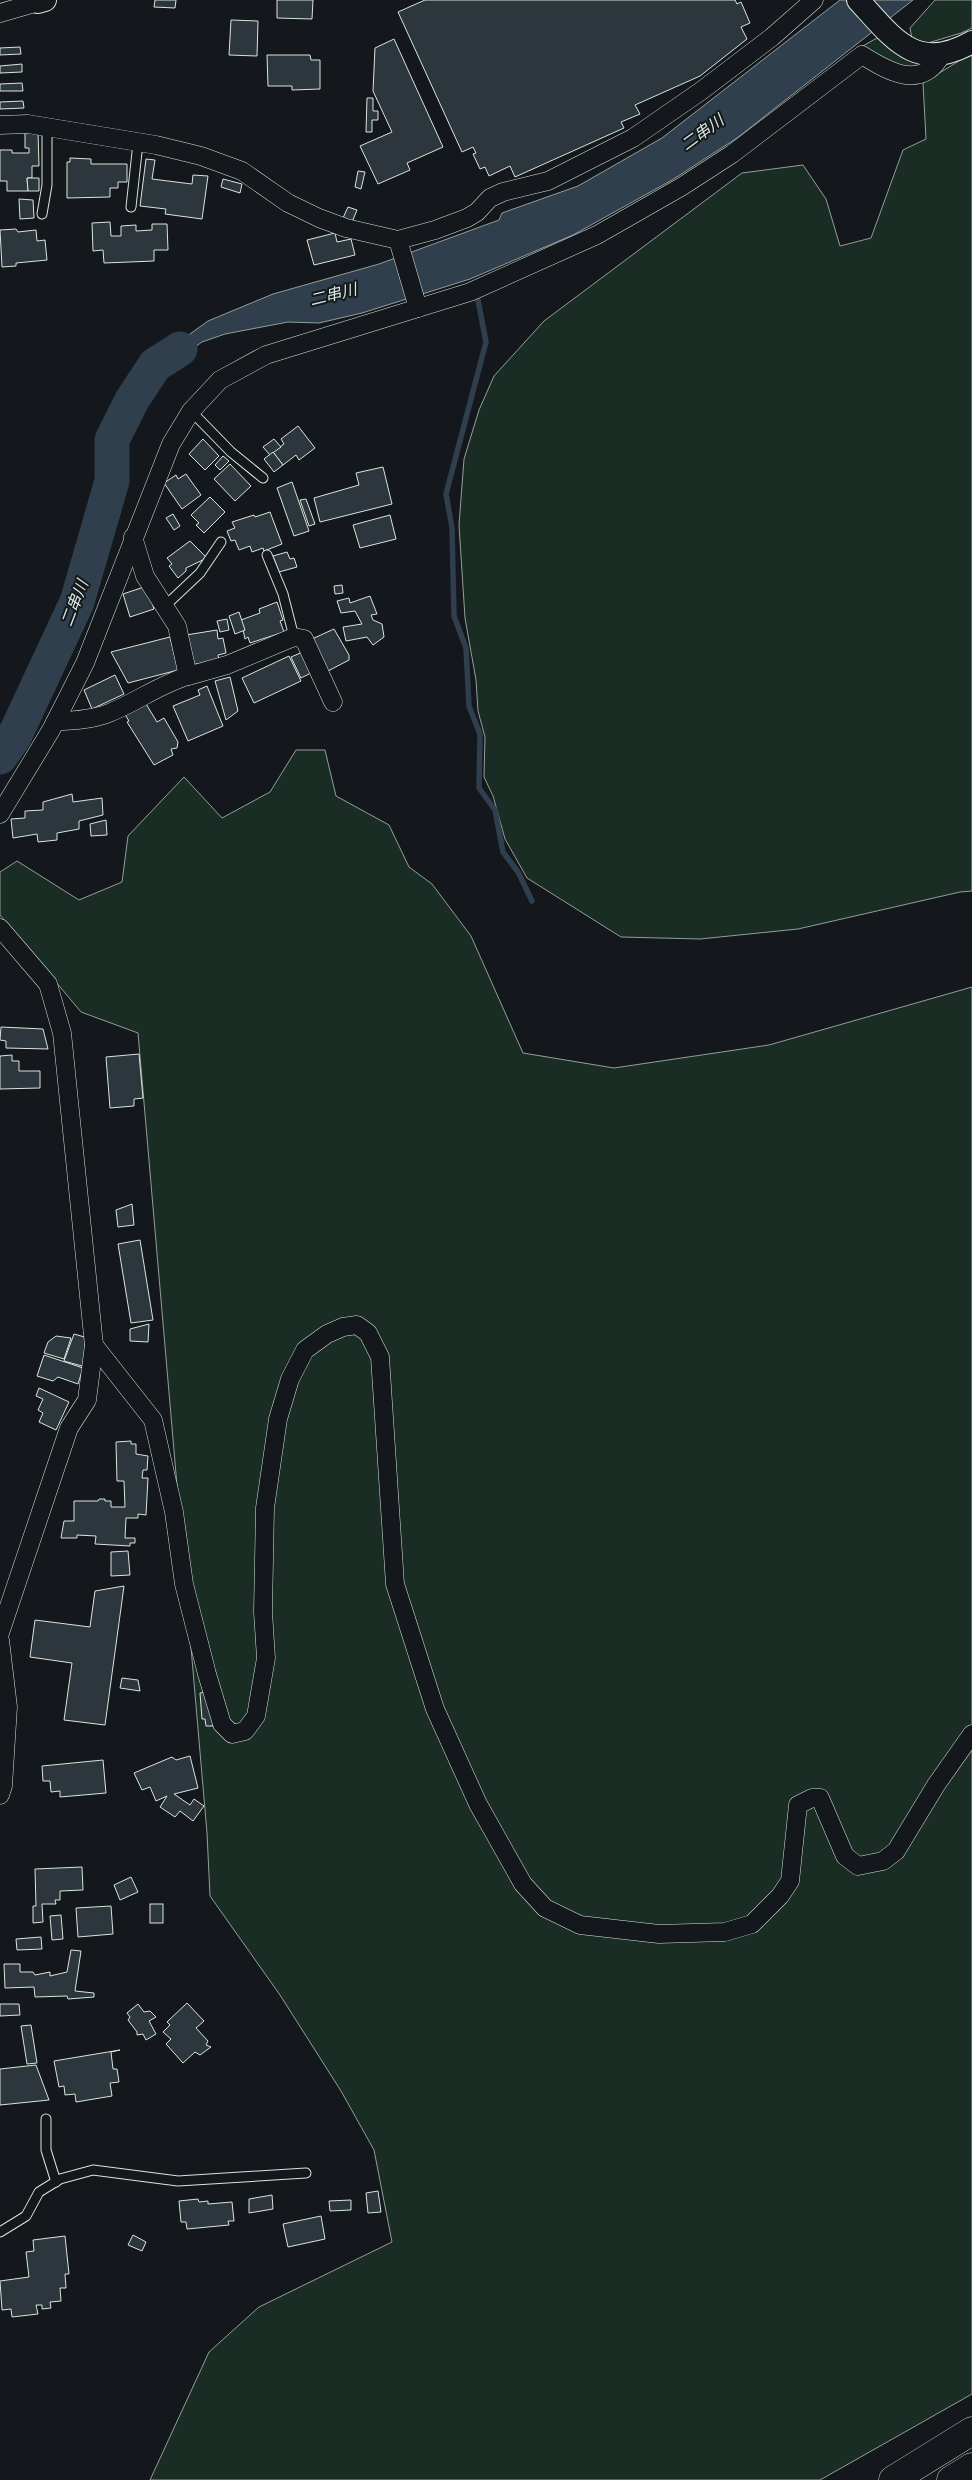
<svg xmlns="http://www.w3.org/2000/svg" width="972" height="2480" font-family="'Alegreya Sans','Noto Sans JP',sans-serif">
  <rect width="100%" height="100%" fill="#14181c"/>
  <g fill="#1a2d24" stroke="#939e99">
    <path d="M935,0H972V28L961,33L928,43L912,39L910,28Z"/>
    <path d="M877,38L897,54L926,62L920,69L895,67L861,47Z"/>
    <path d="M972,53V891L960,892L798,929L700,939L621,937L527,878L505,839L493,796L484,777L485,737L478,711L476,680L465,618L459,525L464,459L479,410L494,376L544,321L742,173L803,165L826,199L840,246L871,238L903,150L926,139L923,83Z"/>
    <path d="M296,750H325L336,796L389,825L409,867L432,884L471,936L523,1053L614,1068L769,1045L972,987V2394L820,2480H150L209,2352L259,2307L392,2242L374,2150L341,2091L280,1995L210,1896L207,1833L138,1033L81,1012L0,915V872L17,861L79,900L122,882L128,836L184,777L222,818L270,792Z"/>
  </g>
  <path fill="#2f3f4d" stroke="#939e99" d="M840,0H913L737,138L672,180L573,235L470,279L362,313L319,323L288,322L225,334L202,342L182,356L151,386L143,377L167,348L172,347L208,321L273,294L379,264L499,220L502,213L578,186L662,138Z"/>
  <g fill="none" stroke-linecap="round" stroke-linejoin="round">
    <path stroke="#2f3f4d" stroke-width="5.5" d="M478,300L486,342L446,494L452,528L454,616L466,648L469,706L480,734L479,788L495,810L503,852L518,872L532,901"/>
    <path stroke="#2f3f4d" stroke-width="35" d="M0,757L14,737L77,602L112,481V440L132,400L155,365L180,349"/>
  </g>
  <g fill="#2c363c" stroke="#d8e6dc">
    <path d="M155,0H176L175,8L154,7Z"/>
    <path d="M277,0H313L312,19L277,18Z"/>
    <path d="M425,0H735L737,4L741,2L750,23L741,27L747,39L700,76L635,105L640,114L621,122L624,128L515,177L510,166L489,176L485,167L480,169L473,154L476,153L473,147L462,152L398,12Z"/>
    <path d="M231,20L258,21L257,56L229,55Z"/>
    <path d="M394,39L443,147L407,163L410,170L378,184L360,146L392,132L373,91L375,48Z"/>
    <path d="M20,47L21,54L0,55V48Z"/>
    <path d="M267,55H310L311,60H320V89L292,90V86H268Z"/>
    <path d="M22,64V72L0,73V66Z"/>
    <path d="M22,83L23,91H0V84Z"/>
    <path d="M367,98H373V111H378V120H372V132H366Z"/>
    <path d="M23,101L24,108L0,109V102Z"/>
    <path d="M25,132H38L39,166H32V178H27L28,191H7V181H0V150H12V153H29V148H25Z"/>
    <path d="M70,158L91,159V164H127V182H118V188H110V197L67,198V162H70Z"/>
    <path d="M146,159L155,160L152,179L192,184L193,175L208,176L202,219L165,214L166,209L140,206Z"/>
    <path d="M358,171L365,172L361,189L355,187Z"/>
    <path d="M27,178H39V191H28Z"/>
    <path d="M223,179L242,184L240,193L221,187Z"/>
    <path d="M19,199L33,200L34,218L20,219Z"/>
    <path d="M348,207L357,210L352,222L343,218Z"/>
    <path d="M110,222L111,236H121V226L136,225V231L152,230V224H167L168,250H154V261L104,263L103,250L93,251L92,223Z"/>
    <path d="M16,229L18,232L36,230L37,241L45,240L47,260L16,263V266L2,267L0,230Z"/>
    <path d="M335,233L337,242L351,239L355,255L314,265L307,240Z"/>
    <path d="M298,426L315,448L299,460L296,455L283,465L273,452L284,444L281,439Z"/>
    <path d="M203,439L219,456L205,470L189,454Z"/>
    <path d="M274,439L281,447L270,455L263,447Z"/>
    <path d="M273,452L283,465L274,472L264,459Z"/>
    <path d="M223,456L229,461L220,470L215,465Z"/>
    <path d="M230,464L251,486L235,501L214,479Z"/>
    <path d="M383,467L392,504L320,522L314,498L359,485L356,473Z"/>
    <path d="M186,474L201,495L182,509L164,483L176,475L178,479Z"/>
    <path d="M292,482L309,531L294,536L277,488Z"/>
    <path d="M210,497L225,512L204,533L196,525L199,523L191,515Z"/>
    <path d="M306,499L315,524L309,526L300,500Z"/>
    <path d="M270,512L282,544L264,551L263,548L252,552L250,546L239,550L235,540L231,541L227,531L235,528L232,522L254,515L255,517Z"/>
    <path d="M173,514L180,526L174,530L166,518Z"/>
    <path d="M390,515L396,539L360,548L353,525Z"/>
    <path d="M190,541L207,558L186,568V571L178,578L169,566L172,564L167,558Z"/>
    <path d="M287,552L290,559L294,558L297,567L279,572L273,556Z"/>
    <path d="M342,585L343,593L335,594L334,586Z"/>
    <path d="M147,586L154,609L130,617L123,594Z"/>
    <path d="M370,596L377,614L371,615L373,620L382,624L384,637L373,645L367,637L346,641L343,627L362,624L355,611L341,613L337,601L349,598L350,603Z"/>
    <path d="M277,602L283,620L280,621L284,632L250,643L248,637L245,639L241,620L260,613L259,609Z"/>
    <path d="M239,612L245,630L235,634L229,616Z"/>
    <path d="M227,619L229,630L220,632L217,621Z"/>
    <path d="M334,629L349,655V660L328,671L312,639Z"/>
    <path d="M217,630L218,639L223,638L226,653L218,655L219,660L191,665L186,635Z"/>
    <path d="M170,637L178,670L128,683L111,652Z"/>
    <path d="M305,651L315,671L301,678L291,657Z"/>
    <path d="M289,656L301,681L254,703L242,678Z"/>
    <path d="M115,675L124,694L92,709L84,690Z"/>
    <path d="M230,677L238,711L226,720L215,681Z"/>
    <path d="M207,686L223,726L188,741L173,706L200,695L198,690Z"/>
    <path d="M143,699L157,722L164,718L178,742L177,748L171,749L173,755L154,765L127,722L129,721L123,711Z"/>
    <path d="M72,794L73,802L102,798L103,815L79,821V829L57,833V840L38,842L37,834L13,838L11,819L25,818V811L43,810V802Z"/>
    <path d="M106,820L107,835L91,836L90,824Z"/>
    <path d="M1,1027L43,1029L48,1049L6,1048V1041L0,1040Z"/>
    <path d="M139,1054L143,1098L134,1099V1106L110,1108L106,1057Z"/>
    <path d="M12,1055V1061H19V1071H40V1088L0,1089V1056Z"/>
    <path d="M132,1204L134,1225L118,1227L116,1210Z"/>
    <path d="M140,1240L153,1320L131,1323L118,1244Z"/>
    <path d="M149,1324L148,1342L130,1341V1329Z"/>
    <path d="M74,1334L88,1338L89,1344L82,1366L64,1361Z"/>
    <path d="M56,1336L71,1338L64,1359L44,1353L48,1342Z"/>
    <path d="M44,1355L83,1368L78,1384L58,1377L53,1381L37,1376Z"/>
    <path d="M39,1388L69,1402L56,1430L39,1422L43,1413L38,1410L43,1399L36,1396Z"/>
    <path d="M131,1441V1444H136V1454L148,1456L147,1470H143L142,1478H148L146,1515L138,1514V1518H126L125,1538H135V1543H130V1546L95,1544L96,1536L77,1535V1538H61L64,1521H74V1501H98L99,1499H105V1501H111V1507H125L124,1481H117L116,1442Z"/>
    <path d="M128,1551L130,1575L111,1576V1552Z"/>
    <path d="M124,1586L105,1725L64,1720L72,1663L30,1657L35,1620L90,1627L95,1591Z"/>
    <path d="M122,1678L138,1680L140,1691L120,1688Z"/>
    <path d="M213,1691V1726H206L205,1719H202L200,1693Z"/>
    <path d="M190,1756L198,1788L174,1794L190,1805L194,1799L204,1806L193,1821L180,1811L175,1817L160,1807L167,1796L156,1801L150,1787L142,1790L134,1773L172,1757L176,1760Z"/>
    <path d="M103,1760L106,1793L60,1797V1791L51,1792L50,1781H43L42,1766Z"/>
    <path d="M82,1867L83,1890L60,1891V1900H55L56,1904H42L43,1922L33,1923V1906H36L35,1869Z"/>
    <path d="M131,1877L138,1892L120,1900L114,1885Z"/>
    <rect x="150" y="1904" width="13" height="19"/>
    <path d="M111,1906L113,1934L78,1937L76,1908Z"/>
    <path d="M61,1915L63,1939L52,1940L50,1916Z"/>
    <path d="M41,1937L42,1949L17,1950L16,1939Z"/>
    <path d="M71,1950L81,1951L75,1991L94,1993V1997L68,1999L67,1996L35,1997L34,1987L5,1988L4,1964H20V1972H33L35,1975L50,1972V1976L67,1972Z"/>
    <path d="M187,2003L204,2021L196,2028L208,2041L206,2045L211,2047L200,2055L195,2052L183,2063L166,2044L171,2039L163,2032L170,2025L167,2022Z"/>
    <path d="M0,2004H19L20,2015L0,2016Z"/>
    <path d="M138,2004L144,2012L150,2011L156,2017L149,2021L156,2034L146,2040L143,2034L137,2035V2032L128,2020L130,2017L127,2013Z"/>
    <path d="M31,2025L37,2063L27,2064L21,2026Z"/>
    <path d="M120,2050L111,2052L113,2069H117L119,2082L110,2083L112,2096L76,2102L75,2094L65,2095L64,2086L59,2087L54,2061Z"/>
    <path d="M36,2065L49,2100L0,2105V2069Z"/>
    <path d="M378,2191L381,2212L368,2213L366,2193Z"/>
    <path d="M272,2195L273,2209L249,2213V2199Z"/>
    <path d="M198,2199L199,2202L208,2201V2204L232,2202L234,2221H228L229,2225L187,2229L186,2222H181L179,2201Z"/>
    <path d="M351,2200V2210L330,2211L329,2201Z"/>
    <path d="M321,2216L325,2239L288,2247L283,2224Z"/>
    <path d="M133,2235L146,2242L142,2251L128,2245Z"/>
    <path d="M65,2236L69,2274H65L66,2288H60L61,2301L50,2302L51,2308L42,2309V2305H36L38,2314L12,2317L11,2309L2,2310L0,2281L29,2277L26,2252L34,2251L33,2240Z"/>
  </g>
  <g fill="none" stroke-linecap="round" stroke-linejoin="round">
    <defs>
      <g id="service">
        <path d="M131,207L138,143"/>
        <path d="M42,214L47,185V127"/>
        <path d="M191,411L231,452L263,478"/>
        <path d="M267,555L283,594L294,637"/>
        <path d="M165,606L200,573L221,542"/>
        <path d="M46,2119V2150L56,2182"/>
        <path d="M0,2232L26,2216L39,2192L60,2179L93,2170L178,2181L306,2173"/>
      </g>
      <g id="minor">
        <path d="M0,13L38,2"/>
        <path d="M0,125L28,124L156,145L201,156L242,171L288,203L319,218L346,228L398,240L435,230L467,218L477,212L490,198L503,192L548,181L633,138L701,91L772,37L814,0"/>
        <path d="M398,240L418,308"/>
        <path d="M133,537L145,576L177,626L188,676L227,665L294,637L304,639L333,702"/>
        <path d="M55,722C73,720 92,720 109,713C137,702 158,685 188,676"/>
        <path d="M0,814L51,730L85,663L171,444L191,411L220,380L266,355L470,292L597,235L681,187L732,154L862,55C889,72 922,91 942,54"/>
        <path d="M0,928L48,984L62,1033L94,1345L87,1400L69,1428L0,1633"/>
        <path d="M94,1345L153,1420L174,1512L184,1584L207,1674L222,1724L232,1734L245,1731L256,1716L266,1658L263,1612L265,1508L278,1419L290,1379L305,1350L327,1334L343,1327L357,1325L368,1333L380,1357L395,1584L435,1709L478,1804L523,1884L545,1908L580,1925L659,1934L725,1932L752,1924L780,1896L790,1881L798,1805L812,1798H820L845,1856L858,1866L883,1861L896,1851L936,1785L972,1734"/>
        <path d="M0,1640L8,1707L3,1786L0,1795"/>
      </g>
      <g id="tertiary">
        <path d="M858,0C893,38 916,74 972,42"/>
        <path d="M38,2L45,0"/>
      </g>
      <g id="motorway">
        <path d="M893,2480L972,2431"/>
        <path d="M951,2480L972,2467"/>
      </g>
    </defs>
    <use href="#service" stroke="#d8e6dc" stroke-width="11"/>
    <use href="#minor" stroke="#d8e6dc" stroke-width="19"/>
    <use href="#tertiary" stroke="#d8e6dc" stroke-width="24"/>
    <use href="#motorway" stroke="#d8e6dc" stroke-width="29"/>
    <use href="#service" stroke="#14181c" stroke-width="9"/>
    <use href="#minor" stroke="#14181c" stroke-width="18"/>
    <use href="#tertiary" stroke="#14181c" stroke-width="22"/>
    <use href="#motorway" stroke="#14181c" stroke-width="28"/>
  </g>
  <g text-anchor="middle" stroke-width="4" stroke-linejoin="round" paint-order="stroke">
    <g font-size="16" font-style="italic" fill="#d8e6dc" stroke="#14181c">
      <text transform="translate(702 132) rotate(-36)" y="6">二串川</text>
      <text transform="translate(333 294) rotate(-14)" y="6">二串川</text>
      <text transform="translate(74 603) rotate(-69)" y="6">二串川</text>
    </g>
  </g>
</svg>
